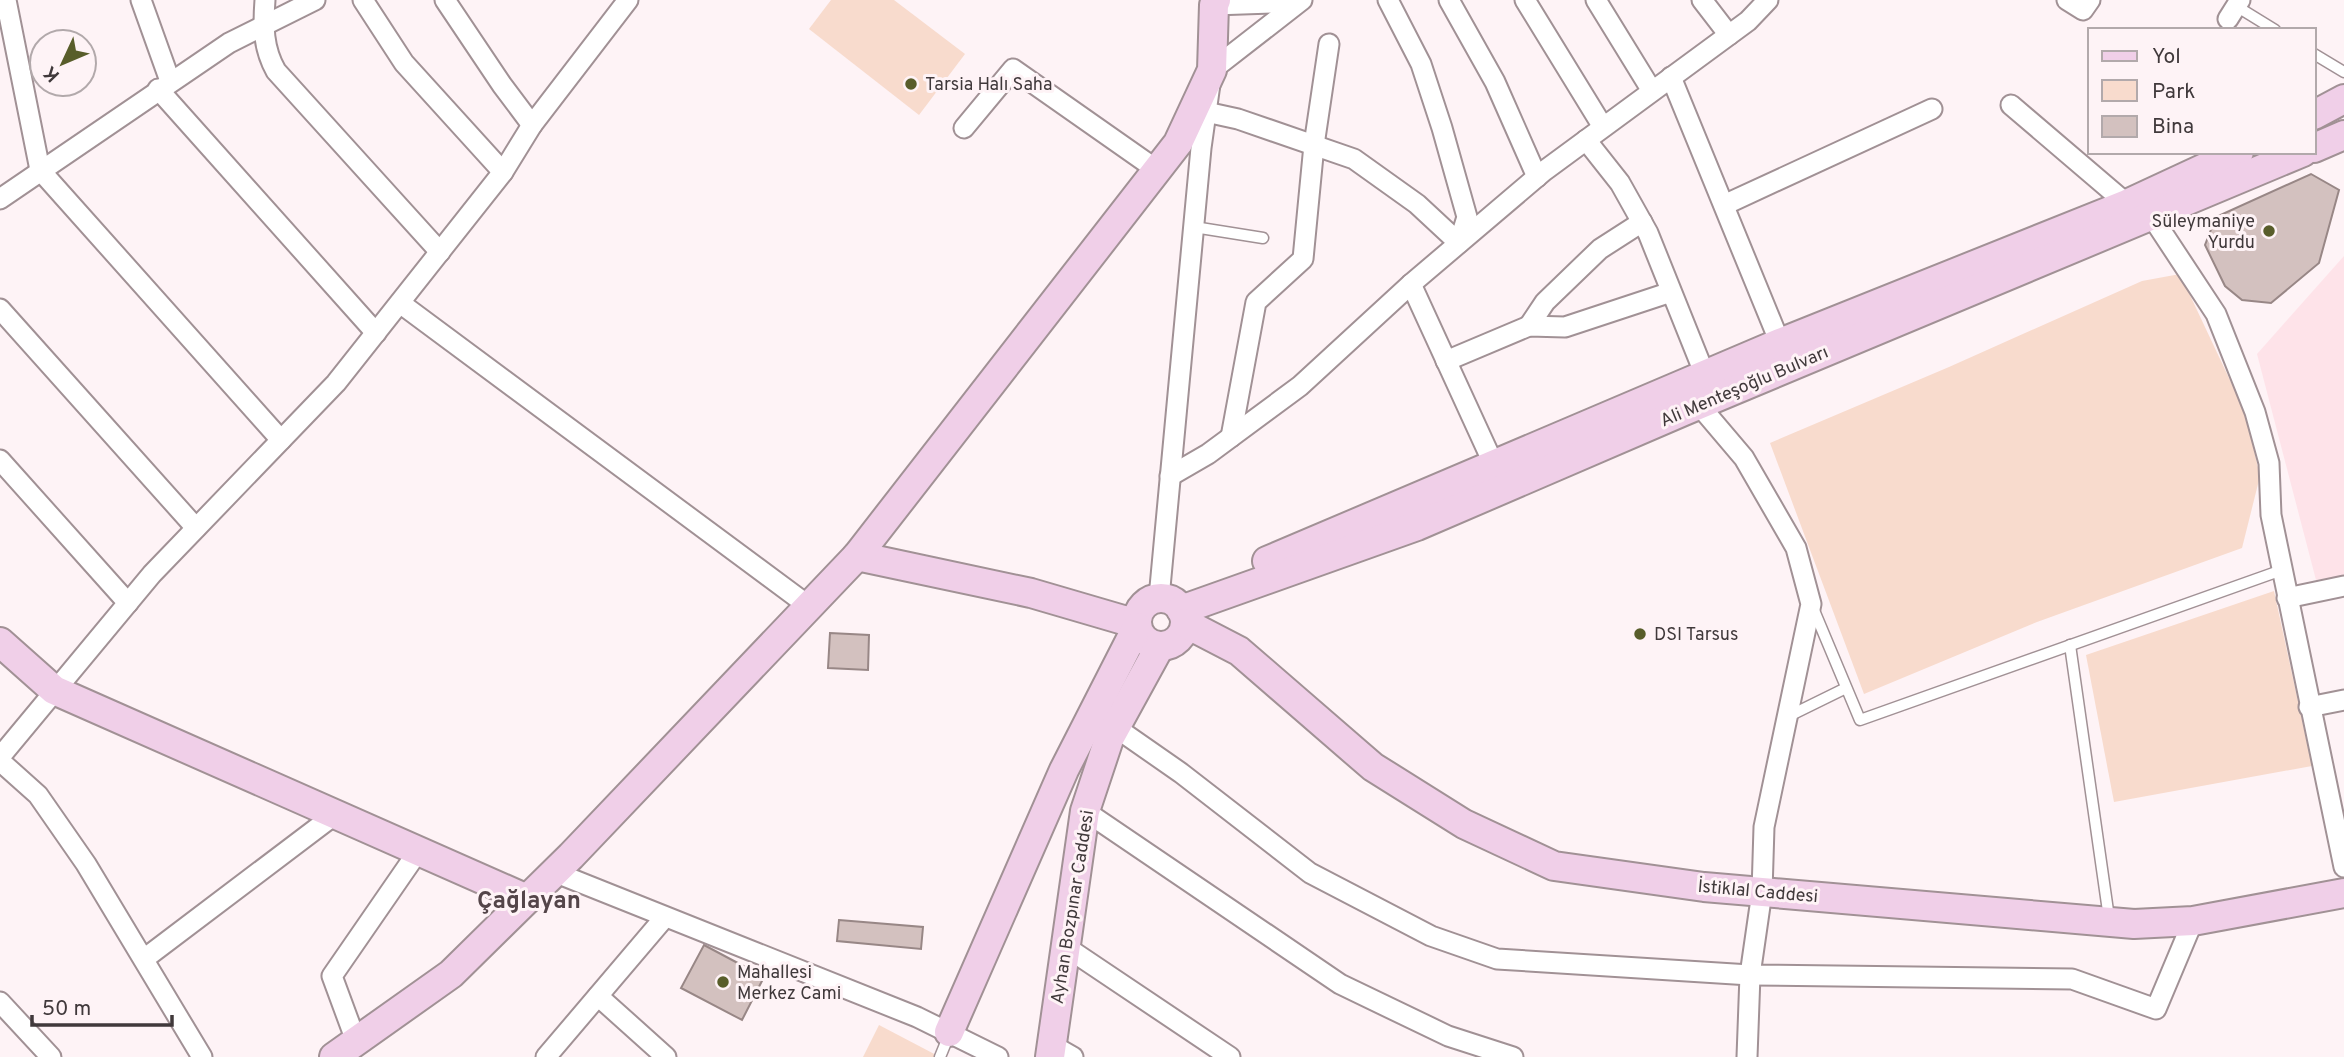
<svg xmlns="http://www.w3.org/2000/svg" width="2344" height="1057" font-family="Overpass,sans-serif">
  <rect width="100%" height="100%" fill="#fef3f6"/>
  <path fill="#fee3e9" d="M2344,256V576L2316,580L2257,354Z"/>
  <g fill="#f8dbcd">
    <path d="M831,0H894L965,54L919,115L809,29Z"/>
    <path d="M2180,274L2245,412L2260,476L2242,548L2037,622L1864,694L1770,443L1949,367L2142,281Z"/>
    <path d="M2274,591L2312,766L2114,802L2086,655Z"/>
    <path d="M879,1025L940,1057H863Z"/>
  </g>
  <g fill="#d3c1bf" stroke="#988786" stroke-width="2">
    <path d="M2311,174L2339,190L2319,263L2271,303L2242,300L2225,286L2205,245L2216,217Z"/>
    <path d="M830,633L869,635L868,670L828,668Z"/>
    <path d="M839,920L923,927L921,949L837,941Z"/>
    <path d="M704,945L764,977L742,1020L681,988Z"/>
  </g>
  <g fill="none" stroke-linecap="round" stroke-linejoin="round">
    <defs>
      <g id="lane">
        <path d="M2236,6L2275,30"/>
        <path d="M2314,54L2344,72"/>
        <path d="M1194,227L1263,238"/>
        <path d="M1813,608L1860,720L2282,570"/>
        <path d="M2070,645L2109,918"/>
        <path d="M1789,716L1846,688"/>
        <path d="M940,1057L949,1035"/>
      </g>
      <g id="street">
        <path d="M6,0L40,170L281,440"/>
        <path d="M141,0L170,81"/>
        <path d="M265,0C263,26 263,48 276,71L440,252"/>
        <path d="M363,0L404,63L503,172"/>
        <path d="M445,0L502,85L532,125"/>
        <path d="M1449,0L1495,82L1537,177"/>
        <path d="M1525,0L1603,127"/>
        <path d="M1596,0L1652,91"/>
        <path d="M1702,0L1729,35"/>
        <path d="M2067,0L2083,10L2090,0"/>
        <path d="M1214,5L1298,2"/>
        <path d="M2228,19L2240,0"/>
        <path d="M1671,77L1780,343"/>
        <path d="M158,89L376,333"/>
        <path d="M2011,105L2127,204"/>
        <path d="M1206,112L1238,119L1354,159L1417,204L1459,243L1467,217L1442,128L1421,64L1388,0"/>
        <path d="M964,128L1013,69L1157,170"/>
        <path d="M1586,140L1620,183L1648,233L1705,375L1699,405L1744,458L1796,548L1811,604L1764,827L1762,892L1750,975L1747,1057"/>
        <path d="M0,199L229,43L315,0"/>
        <path d="M1724,205L1932,109"/>
        <path d="M2152,217L2216,314L2255,412L2269,463L2271,515L2344,867"/>
        <path d="M1411,284L1494,465"/>
        <path d="M400,303L810,607"/>
        <path d="M0,309L196,528"/>
        <path d="M1529,326L1545,302L1600,249L1642,222"/>
        <path d="M1446,361L1529,326L1565,327L1671,292"/>
        <path d="M1231,437L1256,302L1303,259L1314,145L1329,44"/>
        <path d="M0,460L128,603"/>
        <path d="M1170,476L1208,454L1300,386L1411,284L1544,171L1748,21L1768,0"/>
        <path d="M1159,598L1201,148L1212,70L1302,0"/>
        <path d="M2287,598L2344,586"/>
        <path d="M2309,707L2344,700"/>
        <path d="M1115,727L1181,773L1310,873L1431,936L1497,959L1750,975L2072,979L2156,1009L2193,921"/>
        <path d="M0,757L152,574L336,383L503,172L532,125L628,0"/>
        <path d="M0,761L38,795L86,864L202,1057"/>
        <path d="M1085,811L1340,984L1448,1036L1513,1057"/>
        <path d="M554,872L917,1017L998,1057"/>
        <path d="M1066,947L1230,1057"/>
        <path d="M144,959L337,813"/>
        <path d="M598,996L666,1057"/>
        <path d="M0,1002L51,1057"/>
        <path d="M356,1041L332,976L419,850"/>
        <path d="M1052,1045L1073,1057"/>
        <path d="M546,1057L665,917"/>
      </g>
      <g id="secondary">
        <path d="M2314,115L2344,99"/>
        <path d="M2314,148L2344,135"/>
        <path d="M857,556L1031,593L1137,624"/>
        <path d="M1267,561L1780,343L2127,204L2239,152"/>
        <circle cx="1161" cy="622" r="24"/>
        <path d="M1181,610L1417,526L1684,411L2303,152"/>
        <path d="M1185,623L1239,651L1373,767L1464,824L1554,866L1704,887L2134,924L2193,921L2344,893"/>
        <path d="M0,642L54,690L527,899"/>
        <path d="M949,1032L1064,770L1137,627"/>
        <path d="M334,1057L451,974L571,856L857,556L1178,143L1212,70L1214,5L1216,0"/>
        <path d="M1050,1057L1085,811L1109,739L1160,646"/>
      </g>
    </defs>
    <use href="#lane" stroke="#a19195" stroke-width="13"/>
    <use href="#street" stroke="#a19195" stroke-width="23"/>
    <use href="#secondary" stroke="#a19195" stroke-width="32"/>
    <use href="#lane" stroke="#fff" stroke-width="10"/>
    <use href="#street" stroke="#fff" stroke-width="19"/>
    <use href="#secondary" stroke="#f0cfe8" stroke-width="28"/>
  </g>
  <g fill="#585d2a" stroke="#fef3f6" stroke-width="2.5">
    <circle cx="911" cy="84" r="7"/>
    <circle cx="2269" cy="231" r="7"/>
    <circle cx="1640" cy="634" r="7"/>
    <circle cx="723" cy="982" r="7"/>
  </g>
  <g text-anchor="middle" stroke-width="6" stroke-linejoin="round" paint-order="stroke">
    <g font-size="18" fill="#40393b" stroke="#fef3f6" text-anchor="start">
      <text x="925" y="90">Tarsia Halı Saha</text>
      <text x="2255" y="227" text-anchor="end">Süleymaniye<tspan x="2255" dy="21">Yurdu</tspan></text>
      <text x="1654" y="640">DSI Tarsus</text>
      <text x="737" y="978">Mahallesi<tspan x="737" dy="21">Merkez Cami</tspan></text>
    </g>
    <g font-size="18" fill="#40393b" stroke="#fef3f6">
      <text transform="translate(1744 386) rotate(-23)" y="6">Ali Menteşoğlu Bulvarı</text>
      <text transform="translate(1758 891) rotate(5)" y="6">İstiklal Caddesi</text>
      <text transform="translate(1072 907) rotate(-81)" y="6">Ayhan Bozpınar Caddesi</text>
    </g>
    <g font-size="24" font-weight="bold" fill="#544549" stroke="#fef3f6">
      <text x="529" y="908">Çağlayan</text>
    </g>
  </g>
  <rect x="2088" y="28" width="228" height="126" fill="#fef3f6" stroke="#b2a9ab" stroke-width="2"/>
  <rect x="2102" y="51" width="35" height="10" fill="#f0cfe8" stroke="#b2a9ab" stroke-width="2"/>
  <text x="2152" y="63" font-size="21" fill="#40393b">Yol</text>
  <rect x="2102" y="80" width="35" height="21" fill="#f8dbcd" stroke="#b2a9ab" stroke-width="2"/>
  <text x="2152" y="98" font-size="21" fill="#40393b">Park</text>
  <rect x="2102" y="116" width="35" height="21" fill="#d3c1bf" stroke="#b2a9ab" stroke-width="2"/>
  <text x="2152" y="133" font-size="21" fill="#40393b">Bina</text>
  <g transform="translate(63 63) rotate(226)"><circle r="33" fill="#fef3f6" stroke="#b2a9ab" stroke-width="2"/>
  <path d="M0-5L12 26L0 18L-12 26Z" fill="#585d2a"/>
  <text y="-10" font-size="19" font-weight="bold" text-anchor="middle" fill="#40393b">K</text>
  </g>
  <path d="M32 1015v10h140v-10" fill="none" stroke="#40393b" stroke-width="3.5"/>
  <text x="42" y="1015" font-size="21" fill="#40393b" stroke="#fef3f6" stroke-width="5" paint-order="stroke">50 m</text>
</svg>
